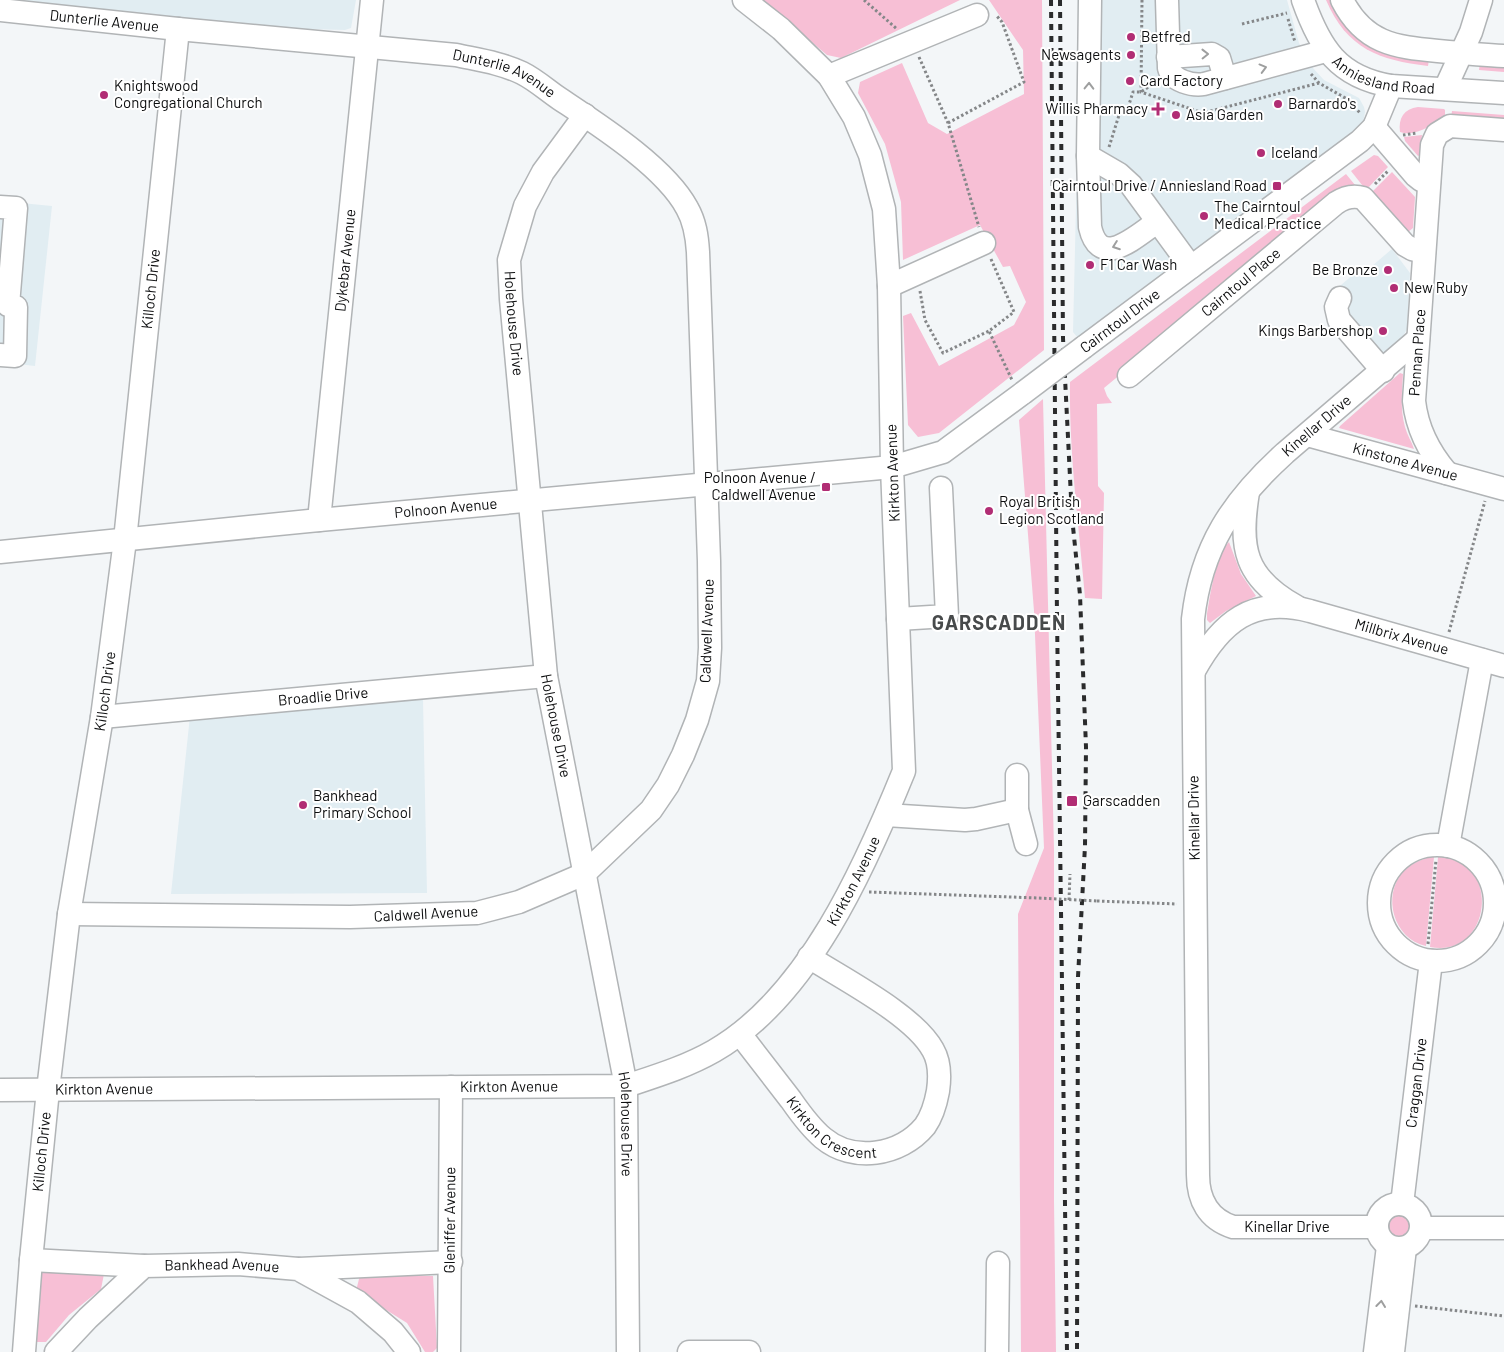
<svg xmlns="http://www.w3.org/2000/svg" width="1504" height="1352" font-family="Barlow,sans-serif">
  <rect width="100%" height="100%" fill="#f3f6f8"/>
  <g fill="#e1edf2">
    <path d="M11,0H356L351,28L345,30L271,28L151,14Z"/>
    <path d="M1081,0H1287L1299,43L1312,67L1324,80L1359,98L1364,107L1365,112L1363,123L1355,131L1078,338L1073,332Z"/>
    <path d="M0,201L52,206L35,366L0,362Z"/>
    <path d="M1392,249L1410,273L1407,329L1402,338L1372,364L1334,291L1361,268L1365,272Z"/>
    <path d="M423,699L427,893L171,894L190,716Z"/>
  </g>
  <g fill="#f7bfd5">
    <path d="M762,0H960L841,58L827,55Z"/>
    <path d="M989,0H1042L1044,350L939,433L918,437L908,425L903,316L911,313L939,366L1014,325L1026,302L1010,266L1003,267L980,225L903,260L901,202L885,144L858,93L860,82L902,63L928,123L947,134L1024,94L1023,50Z"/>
    <path d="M1326,0H1334L1429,59L1428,66C1379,60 1347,49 1326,0Z"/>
    <path d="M1480,62L1504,64V72L1479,70Z"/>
    <path d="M1418,107L1444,109L1445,110V116C1432,125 1416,137 1400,132C1398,118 1404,109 1418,107Z"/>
    <path d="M1452,111L1504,115V123L1451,118Z"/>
    <path d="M1422,135L1420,155L1418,156L1405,141L1404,137Z"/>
    <path d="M1374,155L1378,156L1388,167L1366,190L1351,171Z"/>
    <path d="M1392,172L1415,197L1413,228L1408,232H1405L1370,194Z"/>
    <path d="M1346,174L1360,191L1133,364L1104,388L1107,396L1112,403L1097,404L1098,486L1104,493L1102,599L1085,598C1079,527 1069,454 1070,382Z"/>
    <path d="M1400,373L1403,374C1402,392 1400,409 1405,427C1407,435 1412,442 1414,449L1339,428L1340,426Z"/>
    <path d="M1043,399L1054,849V1201L1056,1352H1021L1018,914L1044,848L1034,611L1019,420Z"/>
    <path d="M1229,542L1241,574L1256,596L1226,611L1210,623L1207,620V614C1210,596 1216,554 1229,542Z"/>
    <path d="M1430,857H1434L1426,946C1393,939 1382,895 1403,872C1410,864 1420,860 1430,857Z"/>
    <path d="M1438,857C1503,858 1492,959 1430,947Z"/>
    <circle cx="1399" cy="1227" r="14"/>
    <path d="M42,1270L104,1274L101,1289L69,1315L46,1342H35Z"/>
    <path d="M360,1275L433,1276L437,1348L433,1352H425L407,1323L356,1291Z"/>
  </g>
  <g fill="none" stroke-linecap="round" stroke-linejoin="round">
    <defs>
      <g id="minor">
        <path d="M1090,0L1088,156L1119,174L1131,185L1191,267"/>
        <path d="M1167,0L1169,68C1172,81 1193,86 1204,84L1326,51"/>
        <path id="s1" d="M1303,0C1320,48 1338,77 1391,86L1504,93"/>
        <path d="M1342,0C1364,43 1394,47 1438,51C1460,53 1482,55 1504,56"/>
        <path id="s2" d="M0,10L178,29L456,55C479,60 501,63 522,73C536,80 548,91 560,99C599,125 665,167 687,208C695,222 697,236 698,252L709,561L710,648L708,681L697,720L683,755L668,785L651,810L584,874L519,902L477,913L350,917L69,914"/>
        <path d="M1168,57L1212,54L1219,58L1225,78"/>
        <path d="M829,76L977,15"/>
        <path d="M1445,89L1471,32L1481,0"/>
        <path id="s3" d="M585,115L543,172L525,206L509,260L511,299L546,676L626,1086L628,1352"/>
        <path d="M1374,127L1416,176L1421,180L1429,182"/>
        <path d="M1088,156L1090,227C1100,271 1136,236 1157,222"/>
        <path d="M0,207L16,208L8,305L16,307L15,356L0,355"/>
        <path d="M889,286L984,243"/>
        <path d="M1340,298L1336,307L1339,320L1383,371"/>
        <path d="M1084,347L1360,141L1374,127L1391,86"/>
        <path id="s4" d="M1129,376L1336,203C1345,197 1353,195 1363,198L1405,245L1412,249L1424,252"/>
        <path id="s5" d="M1307,435L1504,489"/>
        <path id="s6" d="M1447,473C1429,452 1417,428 1414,401L1432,145L1437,134L1450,126L1504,130"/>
        <path d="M1248,492C1239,548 1244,578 1297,607"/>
        <path id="s7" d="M319,520L372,0"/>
        <path id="s8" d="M0,552L319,520L892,467L943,452L1023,393"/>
        <path d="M898,619L947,616L941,488"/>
        <path id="s9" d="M1194,671C1221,622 1252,596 1310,611L1504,666"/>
        <path id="s10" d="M102,717L546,676"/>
        <path d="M1017,775V810L1026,844"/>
        <path d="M886,815L965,820L976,819L1017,810"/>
        <circle cx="1437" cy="903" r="58"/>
        <path d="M1448,846L1482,660"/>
        <path id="s11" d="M740,1034C757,1056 774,1078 791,1100C800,1113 810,1127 823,1138C853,1163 900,1156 925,1126C932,1116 936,1102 938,1091C940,1077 940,1062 933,1050C914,1015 843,979 809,957"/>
        <path id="s12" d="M0,1090L626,1086C656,1076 686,1067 714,1051C808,997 865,867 904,771L892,467L889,286L884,209L870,155L854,117L829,76L781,29L744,0"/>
        <circle cx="1399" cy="1226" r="22"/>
        <path id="s13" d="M1402,1204L1431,961"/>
        <path id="s14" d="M1377,1227H1233C1208,1219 1198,1200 1198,1175L1193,619C1201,547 1232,501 1285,453L1418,339"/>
        <path d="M1422,1228H1504"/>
        <path d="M31,1260L144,1266"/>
        <path d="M299,1269L451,1262"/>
        <path id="s15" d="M24,1352L31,1260L48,1090L69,914L102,717L125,540L178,29"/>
        <path id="s16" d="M56,1352L88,1318L144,1266L238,1264L298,1269L358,1302L393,1332L409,1352"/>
        <path id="s17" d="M449,1352L451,1087"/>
        <path d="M689,1352H749"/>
        <path d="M997,1352L998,1263"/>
        <path d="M1375,1352L1388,1246"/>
        <path d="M1393,1352L1405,1248"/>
      </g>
    </defs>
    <use href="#minor" stroke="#b1b4b6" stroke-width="25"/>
    <g stroke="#858789" stroke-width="3" stroke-dasharray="2.5 2.5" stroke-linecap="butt">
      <path d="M864,0L897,29"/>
      <path d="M1142,0L1141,92L1203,113L1319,83"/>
      <path d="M1288,19L1295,42"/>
      <path d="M1242,24L1287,13"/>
      <path d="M919,57L948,123L979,227"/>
      <path d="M1311,74L1319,83L1347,99L1360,113"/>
      <path d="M948,123L1024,82L1002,22L996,15"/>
      <path d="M1403,135L1417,133"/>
      <path d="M1109,147L1120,112L1126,114L1133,92H1141L1156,82"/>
      <path d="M1375,184L1388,171"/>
      <path d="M991,259L1014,312L989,331L1012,380"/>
      <path d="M920,291L925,320L943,353L989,331"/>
      <path d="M1449,632L1485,501"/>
      <path d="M869,892L1039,898"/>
      <path d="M1069,900L1070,874"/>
      <path d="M1097,901L1177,904"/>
      <path d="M1428,944L1436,860"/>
      <path d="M1415,1306L1504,1316"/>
    </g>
    <use href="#minor" stroke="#fff" stroke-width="22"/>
    <g stroke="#2a2b2c" stroke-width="4" stroke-dasharray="6 6" stroke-linecap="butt">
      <path d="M1051,0L1057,616L1067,1352"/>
      <path d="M1060,0L1063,338L1072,517L1080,595L1086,747L1085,846L1078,977L1077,1352"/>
    </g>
    <defs>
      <path id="minor-bridge" d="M1023,393L1084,347"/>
    </defs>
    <use href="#minor-bridge" stroke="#b1b4b6" stroke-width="25" stroke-linecap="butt"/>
    <path stroke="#858789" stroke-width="3" stroke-dasharray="2.5 2.5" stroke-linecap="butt" d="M1039,898L1097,901"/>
    <use href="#minor-bridge" stroke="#fff" stroke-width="22"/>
  </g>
  <defs><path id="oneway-chevron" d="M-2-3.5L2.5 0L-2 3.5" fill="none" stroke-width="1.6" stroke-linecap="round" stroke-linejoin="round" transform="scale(1.25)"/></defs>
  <g stroke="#9e9f9f">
    <use href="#oneway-chevron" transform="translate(1205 54) rotate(-1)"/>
    <use href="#oneway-chevron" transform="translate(1263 68) rotate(-15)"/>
    <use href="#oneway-chevron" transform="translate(1089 86) rotate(-89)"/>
    <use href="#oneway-chevron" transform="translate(1116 246) rotate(160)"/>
    <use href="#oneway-chevron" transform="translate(1381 1304) rotate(-83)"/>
  </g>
  <g fill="#b12d74" stroke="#fff" stroke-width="2">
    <circle cx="1131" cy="37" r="5"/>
    <circle cx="1131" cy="55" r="5"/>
    <circle cx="1130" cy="81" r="5"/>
    <circle cx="104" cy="95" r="5"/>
    <circle cx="1278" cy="104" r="5"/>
    <path d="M1155.5 101.5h5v5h5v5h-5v5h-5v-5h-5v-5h5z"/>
    <circle cx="1176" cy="115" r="5"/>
    <circle cx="1261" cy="153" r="5"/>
    <rect x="1272" y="181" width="10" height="10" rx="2.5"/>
    <circle cx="1204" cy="216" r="5"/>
    <circle cx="1090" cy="265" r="5"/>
    <circle cx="1388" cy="270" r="5"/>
    <circle cx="1394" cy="288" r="5"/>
    <circle cx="1383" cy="331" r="5"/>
    <rect x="821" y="482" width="10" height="10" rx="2.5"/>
    <circle cx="989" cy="511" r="5"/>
    <rect x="1066" y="795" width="12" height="12" rx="2.5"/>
    <circle cx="303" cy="805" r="5"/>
  </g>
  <g text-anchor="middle" stroke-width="4" stroke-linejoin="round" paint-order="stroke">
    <g font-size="15" fill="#0d0e0f" stroke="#fff">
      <text dy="5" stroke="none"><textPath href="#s2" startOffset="105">Dunterlie Avenue</textPath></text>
      <text dy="5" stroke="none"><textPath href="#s1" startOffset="121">Anniesland Road</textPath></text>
      <text dy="5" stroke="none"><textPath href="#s2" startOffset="510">Dunterlie Avenue</textPath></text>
      <text dy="5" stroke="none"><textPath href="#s7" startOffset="261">Dykebar Avenue</textPath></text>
      <text dy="5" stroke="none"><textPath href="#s4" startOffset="146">Cairntoul Place</textPath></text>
      <text dy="5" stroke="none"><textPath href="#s15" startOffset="1071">Killoch Drive</textPath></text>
      <text transform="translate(1120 321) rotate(-37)" y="5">Cairntoul Drive</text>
      <text dy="5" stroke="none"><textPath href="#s3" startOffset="229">Holehouse Drive</textPath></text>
      <text dy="5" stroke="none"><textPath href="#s6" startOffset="129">Pennan Place</textPath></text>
      <text dy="5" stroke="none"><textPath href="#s14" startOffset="1004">Kinellar Drive</textPath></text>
      <text dy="5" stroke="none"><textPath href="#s5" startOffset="102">Kinstone Avenue</textPath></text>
      <text transform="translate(893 473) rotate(-92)" y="5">Kirkton Avenue</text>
      <text dy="5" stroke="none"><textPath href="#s8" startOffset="448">Polnoon Avenue</textPath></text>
      <text transform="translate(707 631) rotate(-88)" y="5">Caldwell Avenue</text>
      <text dy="5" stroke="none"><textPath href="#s9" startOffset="239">Millbrix Avenue</textPath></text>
      <text dy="5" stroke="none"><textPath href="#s15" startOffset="666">Killoch Drive</textPath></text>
      <text dy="5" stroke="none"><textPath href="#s10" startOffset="222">Broadlie Drive</textPath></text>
      <text dy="5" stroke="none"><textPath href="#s3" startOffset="634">Holehouse Drive</textPath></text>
      <text transform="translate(1194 818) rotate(-91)" y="5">Kinellar Drive</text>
      <text dy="5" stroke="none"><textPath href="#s12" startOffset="944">Kirkton Avenue</textPath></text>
      <text transform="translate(426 914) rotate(-3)" y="5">Caldwell Avenue</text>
      <text dy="5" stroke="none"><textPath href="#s13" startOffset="122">Craggan Drive</textPath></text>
      <text dy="5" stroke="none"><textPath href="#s12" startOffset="509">Kirkton Avenue</textPath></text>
      <text dy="5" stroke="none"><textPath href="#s12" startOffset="104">Kirkton Avenue</textPath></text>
      <text dy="5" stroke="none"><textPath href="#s11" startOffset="136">Kirkton Crescent</textPath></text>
      <text dy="5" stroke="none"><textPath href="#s3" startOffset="1039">Holehouse Drive</textPath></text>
      <text dy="5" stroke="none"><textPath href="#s15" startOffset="201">Killoch Drive</textPath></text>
      <text dy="5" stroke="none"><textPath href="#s17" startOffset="132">Gleniffer Avenue</textPath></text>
      <text x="1287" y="1232">Kinellar Drive</text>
      <text dy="5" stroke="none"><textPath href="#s16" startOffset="201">Bankhead Avenue</textPath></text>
    </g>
    <g font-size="15" fill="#0d0e0f" stroke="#fff" text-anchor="start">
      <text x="1141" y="42">Betfred</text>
      <text x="1121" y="60" text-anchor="end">Newsagents</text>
      <text x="1140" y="86">Card Factory</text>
      <text x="114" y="91">Knightswood<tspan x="114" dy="17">Congregational Church</tspan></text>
      <text x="1288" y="109">Barnardo's</text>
      <text x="1148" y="114" text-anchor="end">Willis Pharmacy</text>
      <text x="1186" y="120">Asia Garden</text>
      <text x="1271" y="158">Iceland</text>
      <text x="1267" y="191" text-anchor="end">Cairntoul Drive / Anniesland Road</text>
      <text x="1214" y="212">The Cairntoul<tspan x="1214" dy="17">Medical Practice</tspan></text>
      <text x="1100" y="270">F1 Car Wash</text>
      <text x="1378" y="275" text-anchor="end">Be Bronze</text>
      <text x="1404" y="293">New Ruby</text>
      <text x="1373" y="336" text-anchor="end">Kings Barbershop</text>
      <text x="816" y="483" text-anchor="end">Polnoon Avenue /<tspan x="816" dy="17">Caldwell Avenue</tspan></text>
      <text x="999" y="507">Royal British<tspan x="999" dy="17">Legion Scotland</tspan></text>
      <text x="313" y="801">Bankhead<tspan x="313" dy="17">Primary School</tspan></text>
      <text x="1083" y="806">Garscadden</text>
    </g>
    <g font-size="20" font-weight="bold" letter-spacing="1" fill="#474a4b" stroke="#fff">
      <text x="999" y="630">GARSCADDEN</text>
    </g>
  </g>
</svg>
